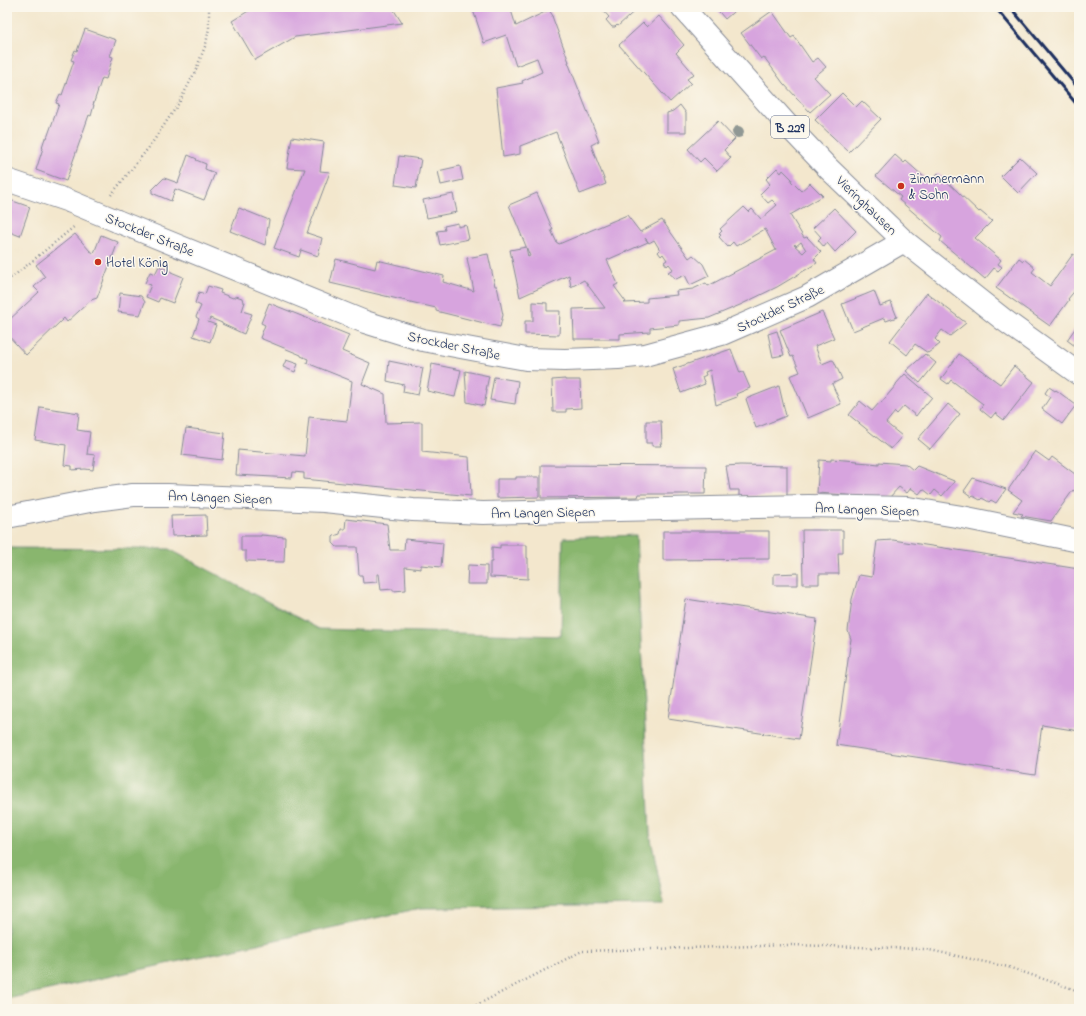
<svg xmlns="http://www.w3.org/2000/svg" width="1086" height="1016" font-family="'Indie Flower',sans-serif">
  <rect width="100%" height="100%" fill="#fbf7ec"/>
  <filter id="ink" filterUnits="userSpaceOnUse"><feTurbulence type="fractalNoise" baseFrequency=".025" numOctaves="2"/><feDisplacementMap in="SourceGraphic" scale="8" xChannelSelector="R" yChannelSelector="G"/><feConvolveMatrix kernelMatrix="1 2 1 2 8 2 1 2 1" color-interpolation-filters="sRGB"/></filter>
  <filter id="wash" filterUnits="userSpaceOnUse"><feTurbulence type="fractalNoise" baseFrequency=".012" numOctaves="4" result="noise"/><feDisplacementMap in="SourceGraphic" scale="16" xChannelSelector="R" yChannelSelector="G"/><feGaussianBlur stdDeviation="0.9" result="paint"/><feColorMatrix in="noise" values="0 0 0 0 0 0 0 0 0 0 0 0 0 0 0 0 0 1.4 0 .05"/><feComposite in="paint" operator="in"/></filter>
  <g filter="url(#wash)">
    <rect width="100%" height="100%" fill="#f3e7cd"/>
    <path fill="#89b66e" stroke="#527266" d="M636,535L650,834L664,905L421,908L7,999V548L169,549L319,629L561,636L563,538Z"/>
    <g id="blocks">
      <g fill="#d7a4de" fill-rule="evenodd">
        <path d="M255,7H392L402,23L295,37L255,60L232,21Z"/>
        <path d="M472,7H510L516,26L549,10L553,16H552L569,62H568L599,141L591,145L606,184L580,194L556,132L520,146V154L503,157L496,88L523,83L522,81L542,72L537,58L516,66L506,35L484,43Z"/>
        <path d="M600,7H639L618,26L617,25L615,27H612L606,20L609,17Z"/>
        <path d="M715,7H739L725,19Z"/>
        <path d="M772,11L791,38L794,36L812,62L818,58L826,67L814,77L830,94L810,112L783,83L764,57L761,59L741,33Z"/>
        <path d="M659,16L684,45L676,53L694,74L687,79L691,83L670,102L619,45L643,23L647,27Z"/>
        <path d="M85,29L116,40L110,56L113,57L106,79L102,78L93,105H94L91,116L89,115L66,181L36,170L43,148L42,147L45,138H47L59,104L56,103L60,94L62,95L74,61L71,60L75,50L77,51Z"/>
        <path d="M842,93L856,107L862,101L881,119L849,152L815,120Z"/>
        <path d="M680,105L686,113V132H667V113L673,111Z"/>
        <path d="M718,121L735,139L724,150L731,158L717,171L704,158L700,162L688,149Z"/>
        <path d="M292,137L324,142L320,171L330,172L307,233L322,238L318,256L301,250L299,257L274,248L305,169L287,168Z"/>
        <path d="M188,155L197,159L196,160L206,164L205,169L215,173L204,200L175,189L171,201L152,193V190L164,178L178,183Z"/>
        <path d="M895,155L904,163L906,161L924,177L923,178L928,183L938,173L979,212L980,211L992,221L975,238L1001,260L998,264L1002,267L998,271L994,268L985,279L940,241L942,237L899,200L901,197L876,176Z"/>
        <path d="M399,156L421,159L416,188L395,185Z"/>
        <path d="M1020,157L1037,173L1018,193L1001,176Z"/>
        <path d="M460,166L463,180L441,185L438,171Z"/>
        <path d="M777,168L781,173L783,170L792,179L791,181L801,191L810,183L823,196L790,215L804,238L807,237L821,252L814,259L817,263L777,287L740,305L709,318L679,321V325L650,328V332L620,334V339H574L573,309L605,308L584,280L571,287L569,275L520,297L510,250L526,247L528,257L530,256L509,205L537,193L553,230H551L557,243H558L559,244L627,215L640,232L662,220L689,258L693,255L703,264L709,276L690,285L685,275L676,279L668,272L673,269L669,264L667,266L664,262L667,260L663,254L661,256L658,252L660,250L654,240L649,243L645,238L648,242L607,260L618,284L614,286L626,302L624,303L647,302V298L677,295L676,291L693,289L706,283L708,286L776,250L765,229L736,246L733,242L728,247L719,237L721,235L719,234L722,231L720,229L744,207L749,212L752,209L761,219L777,205L772,200L768,203L760,194L770,184L766,179ZM801,242L806,250L803,253L794,245L795,244L796,246Z"/>
        <path d="M453,194L457,212L427,218L423,200Z"/>
        <path d="M7,199L30,207L20,236L7,231Z"/>
        <path d="M239,208L269,220L265,245L230,231Z"/>
        <path d="M834,208L856,231L835,252L827,243L824,247L818,240L821,237L813,228Z"/>
        <path d="M458,223V227L466,225L469,239L440,245L437,231L445,230L444,226Z"/>
        <path d="M75,234L90,251L94,253L101,235L118,242L97,298L91,300L67,322L64,318L26,355L7,334V322L39,292L34,287L45,277L36,265Z"/>
        <path d="M488,254L495,286H497L503,315L500,327L436,311V308L330,283L336,259L375,269L377,260L444,276L443,282L474,291L467,258Z"/>
        <path d="M1073,254L1079,258V290L1077,288L1068,299L1069,300L1050,326L996,288L1019,258L1023,261L1024,259L1035,268L1032,272L1050,286Z"/>
        <path d="M159,266L171,271V272L183,277L173,303L160,298L158,302L146,297L151,285L145,283L150,272L155,274Z"/>
        <path d="M208,286L221,290L220,293L233,298L236,296L242,298L243,302H245L242,311L252,314L244,334L222,324V323L210,318L208,322L216,325L210,342L193,336L199,319L196,317L201,306L195,303L199,292L205,294Z"/>
        <path d="M874,291L880,306L891,302L897,317L886,321L884,318L853,331L842,304Z"/>
        <path d="M120,293L141,296L145,302L140,315L118,312Z"/>
        <path d="M927,293L966,323L950,336L942,330L935,339L940,344L928,353L915,344L907,355L890,341Z"/>
        <path d="M533,302L547,303V311H560L559,335L525,334V321H533Z"/>
        <path d="M269,303L349,335L342,351L370,363L362,384L385,394L386,423L422,422V452L469,457L471,496L304,479V473L293,472L292,478L236,475L238,450L305,456L309,417L347,421L352,381L307,363L308,359L301,356V355L260,338L265,325L261,323Z"/>
        <path d="M822,312L834,338L815,346L822,364L832,360L834,361L842,379L832,384L841,404L808,418L790,376L800,372L793,356L791,357L780,330Z"/>
        <path d="M1079,323V349L1067,340Z"/>
        <path d="M777,331L784,355L773,357L768,334Z"/>
        <path d="M731,349L740,373L743,372L750,388L736,394L737,397L716,405L710,370L705,372L706,375L702,377L705,384L681,393L673,369Z"/>
        <path d="M925,354L936,363L920,383L906,371Z"/>
        <path d="M959,354L1000,384L1014,366L1034,382L1004,420L995,413L991,418L980,409L983,404L951,380L948,384L941,379Z"/>
        <path d="M286,360L298,364L295,372L283,367Z"/>
        <path d="M389,361L423,368L418,395L403,392L404,385L387,381Z"/>
        <path d="M432,364L461,370L455,397L427,391Z"/>
        <path d="M465,371L489,376L486,390H487L484,406L467,402Z"/>
        <path d="M905,374L932,397L922,409V408L916,416L904,406L897,414L895,412L886,423L902,436L891,449L849,415L860,401L872,411L880,402L881,403L896,385V384Z"/>
        <path d="M494,377L518,381L515,404L490,400Z"/>
        <path d="M565,379V380H580L581,408L566,409V412H553L552,380Z"/>
        <path d="M779,386L786,416L756,428L746,399Z"/>
        <path d="M1049,387L1055,391L1056,390L1076,405L1062,424L1042,409L1050,397L1045,393Z"/>
        <path d="M948,404L960,414L930,449L918,439Z"/>
        <path d="M40,407L79,413L77,430L90,432L87,454L95,455L93,470L85,469L72,470V466L64,465L66,445L35,440Z"/>
        <path d="M646,421H661L662,443H660L661,446H652V443H646Z"/>
        <path d="M186,428L225,433L222,460L182,455Z"/>
        <path d="M1035,451L1049,461L1052,457L1079,477V493L1078,494L1073,490L1051,521L1021,516L1023,514L1013,512L1022,500L1008,490Z"/>
        <path d="M831,459L858,461L857,462L870,463L879,464V462L906,464L913,470L917,466L954,481V482L942,496L935,490L931,495L923,489L919,494L911,488L907,493L899,487L889,498L817,493L819,460L831,461Z"/>
        <path d="M541,465L706,466L705,494H639L638,497L541,498Z"/>
        <path d="M740,465L787,466V496H739V490H730L726,466Z"/>
        <path d="M516,477H539V497L497,498V479H516Z"/>
        <path d="M973,478L1006,489L996,503L991,500L989,502L982,498L980,500L973,496L972,497L964,491Z"/>
        <path d="M206,515L207,535L172,536L171,516Z"/>
        <path d="M346,519L387,524L390,550H404L405,539L443,543L441,567L421,565V569L405,567L406,590L393,591V589L381,590L379,574H377V582L363,583L362,575H359L357,547H337L333,543V537L334,536L340,534L341,529H345Z"/>
        <path d="M802,530H843V553H838L839,574H819V584H803Z"/>
        <path d="M663,531H769V559L663,560Z"/>
        <path d="M261,535L285,537L284,562L246,561V551H241V536H261Z"/>
        <path d="M893,540L1079,569V731L1042,725L1035,775L836,745L851,639L848,631L852,599L859,575L872,577L877,541Z"/>
        <path d="M500,545H527V558H528V579L490,577V562H492V547L500,548Z"/>
        <path d="M468,565L487,566V584H467Z"/>
        <path d="M798,573V585H774V574Z"/>
        <path d="M686,599L817,619L799,739L668,719Z"/>
      </g>
    </g>
  </g>
  <g filter="url(#ink)">
    <use href="#blocks" fill-opacity="0" stroke="#878b96" stroke-width="1"/>
    <g fill="none" stroke-linecap="round" stroke-linejoin="round">
      <defs>
        <g id="minor">
          <path d="M7,180L69,201"/>
          <path d="M117,221L365,322L423,340L526,359L565,360L618,358L645,355L722,334L807,297L904,241"/>
          <path d="M7,517L95,500L133,495H168L324,501L413,510L483,513L809,506L908,508L962,517L1079,541"/>
        </g>
        <path id="major" d="M682,7L791,129L828,168L904,241L1004,320L1079,374"/>
      </defs>
      <use href="#minor" stroke="#878b96" stroke-width="24"/>
      <use href="#major" stroke="#878b96" stroke-width="24"/>
      <g stroke="#878b96" stroke-width="2.5" stroke-dasharray="1 3" stroke-linecap="butt">
        <path d="M111,195L150,146L179,103L195,72L206,44L209,28V7"/>
        <path d="M7,280L15,275L75,226"/>
        <path d="M469,1009L582,951L791,945L925,949L1008,967L1079,991"/>
      </g>
      <use href="#minor" stroke="#fff" stroke-width="22"/>
      <use href="#major" stroke="#fff" stroke-width="22"/>
      <g stroke="#1b2f5e" stroke-width="3">
        <path d="M995,7L1079,107"/>
        <path d="M1010,7L1079,89"/>
      </g>
      <defs>
        <path id="minor-bridge" d="M69,201L117,221"/>
      </defs>
      <use href="#minor-bridge" stroke="#878b96" stroke-width="24" stroke-linecap="butt"/>
      <use href="#minor-bridge" stroke="#fff" stroke-width="22"/>
    </g>
    <circle fill="#909894" cx="738" cy="132" r="6"/>
  </g>
  <g fill="#c8321e" stroke="#fbf7ec" stroke-width="1.5">
    <circle cx="901" cy="186" r="4"/>
    <circle cx="98" cy="262" r="4"/>
  </g>
  <g text-anchor="middle" stroke-width="3" stroke-linejoin="round" paint-order="stroke">
    <rect fill="#fbf7ec" stroke="#5e6b89" stroke-width="1" x="771" y="116" width="38" height="22" rx="3"/>
    <g font-size="13" font-weight="bold" fill="#1b2f5e">
      <text x="790" y="132">B 229</text>
    </g>
    <g font-size="14" fill="#1b2f5e" stroke="#fbf7ec" text-anchor="start">
      <text x="909" y="183">Zimmermann<tspan x="909" dy="16">&amp; Sohn</tspan></text>
      <text x="106" y="267">Hotel König</text>
    </g>
    <g font-size="14" fill="#1b2f5e" stroke="#fbf7ec">
      <text transform="translate(867 205) rotate(44)" y="5">Vieringhausen</text>
      <text transform="translate(150 234) rotate(22)" y="5">Stockder Straße</text>
      <text transform="translate(780 308) rotate(-25)" y="5">Stockder Straße</text>
      <text transform="translate(454 345) rotate(12)" y="5">Stockder Straße</text>
      <text transform="translate(220 497) rotate(2)" y="5">Am Langen Siepen</text>
      <text transform="translate(867 509) rotate(2)" y="5">Am Langen Siepen</text>
      <text transform="translate(543 512) rotate(-1)" y="5">Am Langen Siepen</text>
    </g>
  </g>
  <rect width="1086" height="1016" fill="none" stroke="#fbf7ec" stroke-width="24"/>
</svg>
